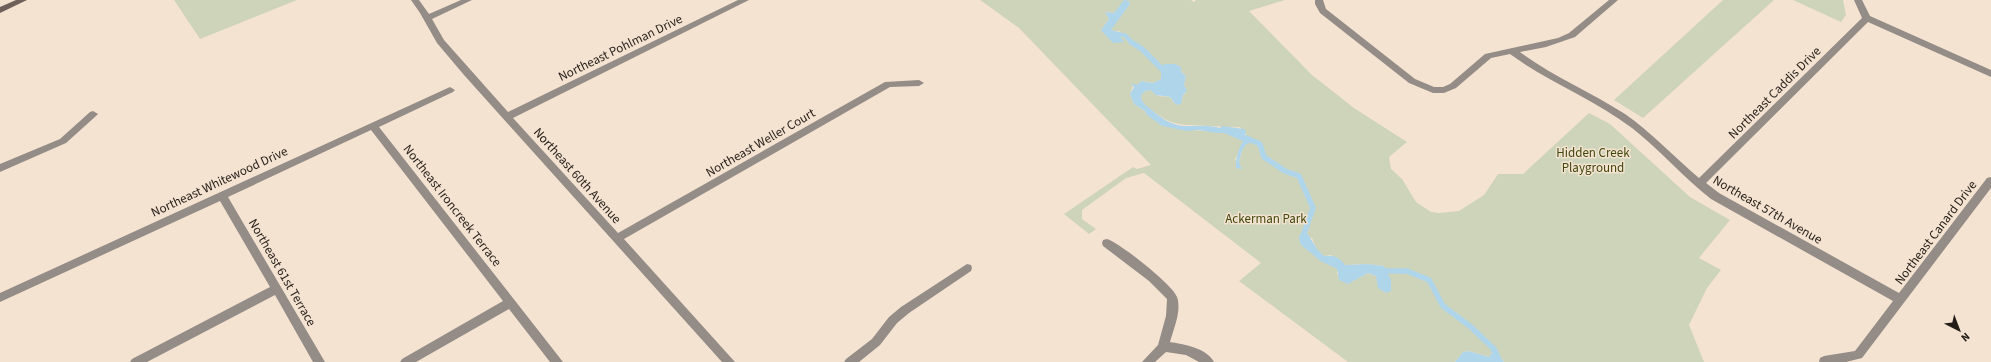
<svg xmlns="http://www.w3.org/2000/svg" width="1991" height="362" font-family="'Source Sans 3',sans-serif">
  <rect width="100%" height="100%" fill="#f5e3d2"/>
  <g fill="#ced4b9" fill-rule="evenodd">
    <path d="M174,0H297L200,39Z"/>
    <path d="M980,0H1191L1194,2L1196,0H1285L1249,11L1312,75L1354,108L1407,142L1389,157L1391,169L1402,179L1416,202L1431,212L1439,213L1459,211L1484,195L1498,174H1523L1589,113L1610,124L1690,197L1730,220L1699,258L1721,270L1707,288L1689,325L1704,362H1504L1497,352L1491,351L1492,353L1489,357L1469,351L1463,352L1455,362H1348L1239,281L1261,263L1144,173L1126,178L1082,210V219L1096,229L1089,234L1064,214L1133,167L1137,169L1151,165L1019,28ZM1124,2L1130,4L1110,30L1112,32L1119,31L1130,44L1123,36L1121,37L1123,42L1101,30L1109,19L1105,12L1114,13ZM1165,64H1173L1186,76L1184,85L1186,93L1183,95L1181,104L1174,103L1170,97L1159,96L1150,90L1144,92L1141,96C1141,103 1145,105 1149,108C1174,128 1181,124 1210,126C1220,126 1230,128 1240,127L1248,137L1247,142L1244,145L1239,162L1235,160L1243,141C1230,130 1207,132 1192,130C1178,129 1160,120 1147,115L1145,111L1134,104L1130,94L1133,85H1138L1141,81L1153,83L1161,79ZM1299,238H1312L1317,251L1324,256L1331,255L1345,265L1367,264L1384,266L1378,283L1376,276L1368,273L1348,283L1337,274L1338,268L1336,262L1328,260Z"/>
    <path d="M1723,0H1774L1643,118L1614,100Z"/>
    <path d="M1793,0H1843L1846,15L1841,22Z"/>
  </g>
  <g fill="#afd5eb">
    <path d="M1124,0L1129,1L1130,4L1111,30L1127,34L1138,46L1130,44L1123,36L1121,37L1124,42L1113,43L1101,30L1109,19L1105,12L1114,13Z"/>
    <path d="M1165,64H1175L1181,67V72L1186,76L1184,85L1187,91L1183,95L1181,104L1176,105L1170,97L1156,95L1150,90L1144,92L1141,96C1141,103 1147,106 1152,110C1162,119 1174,127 1189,126C1199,126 1209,125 1220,128L1222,126L1244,129L1246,131L1245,135L1251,137L1253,142C1242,143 1242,153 1239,162L1242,169L1236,168C1235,160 1239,147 1243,141L1224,133H1216L1198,130L1187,131L1162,126L1147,115L1145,111L1134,104L1130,94L1134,87L1131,83L1137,85L1141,81L1153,83L1161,79V67Z"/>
    <path d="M1306,232C1313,240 1315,249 1324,256C1334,255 1339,257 1345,265L1367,264L1384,266L1391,280V291L1386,293L1378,288L1376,276L1368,273L1348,284L1339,280L1336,262L1328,260L1322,262L1301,245L1299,238L1300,234Z"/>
    <path d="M1490,350L1497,352L1504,362H1455L1463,352L1469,351L1489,357L1492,353Z"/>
  </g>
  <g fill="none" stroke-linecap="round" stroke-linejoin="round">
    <g stroke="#afd5eb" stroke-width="5.5">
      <path d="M1131,42L1142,49L1166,73"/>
      <path d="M1246,138L1260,144L1264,157L1285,171L1299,176L1313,208L1302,239"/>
      <path d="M1321,258L1342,268"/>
      <path d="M1380,271H1407L1429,280L1443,306L1471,327L1494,349L1500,362"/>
    </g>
    <g fill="#948c86" fill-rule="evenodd">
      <path d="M411,0H419L429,14L461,0H472L432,19L444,40L508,112L738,0H749L513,118L618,233L885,82L919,80L924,83L919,86L890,87L624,239L735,362H722L464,75L437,43L420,13Z"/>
      <path d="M1315,0H1323L1326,9L1415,79L1434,87H1443L1450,84L1485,54L1558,38L1569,33L1609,0H1618L1575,37L1546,47L1520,52C1552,76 1591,92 1625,114C1652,133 1674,157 1699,178L1862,18L1854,0H1862L1870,16L1991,70V77L1868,22L1706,183L1719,193L1899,293L1987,178L1991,177V188L1862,358L1846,362H1819L1820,358L1824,356L1855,351L1893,301L1711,199C1683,177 1660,150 1632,128C1594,99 1548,82 1510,54L1491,58L1456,88L1444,93H1433L1409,83L1320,13L1315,4Z"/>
      <path d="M450,87L455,90L453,92L379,127L563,362H550L509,309L416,362H400L402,359L503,301L371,130L228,197L325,362H313L275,295L147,362H130L132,359L270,287L220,201L0,302V293Z"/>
      <path d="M93,111L98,114L96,116L66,143L0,172V164L60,139L90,112Z"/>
      <path d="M1107,239C1120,243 1173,285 1177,297C1182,311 1173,330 1170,342C1183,344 1207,348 1214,362H1199L1186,355L1166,352L1155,362H1142L1158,345L1166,316L1167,299L1149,281L1103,246L1102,243L1103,240Z"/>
      <path d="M967,264L971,265L972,268L971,271L909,313L897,323L880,345L859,362H844L846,359L872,339L889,317L901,307Z"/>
    </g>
    <path fill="#6d6159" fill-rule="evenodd" d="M16,0H27L0,13V7Z"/>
  </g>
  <g text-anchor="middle" stroke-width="3" stroke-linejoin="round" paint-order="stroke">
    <g font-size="13" fill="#231d17" stroke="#f5e3d2">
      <text transform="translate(620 47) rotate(-26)" y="5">Northeast Pohlman Drive</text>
      <text transform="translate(1774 92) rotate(-45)" y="5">Northeast Caddis Drive</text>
      <text transform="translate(760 142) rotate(-30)" y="5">Northeast Weller Court</text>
      <text transform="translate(578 175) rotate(48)" y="5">Northeast 60th Avenue</text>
      <text transform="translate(219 181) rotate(-25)" y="5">Northeast Whitewood Drive</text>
      <text transform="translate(453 205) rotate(52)" y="5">Northeast Ironcreek Terrace</text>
      <text transform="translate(1768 209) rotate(30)" y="5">Northeast 57th Avenue</text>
      <text transform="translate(1935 232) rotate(-53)" y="5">Northeast Canard Drive</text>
      <text transform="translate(283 272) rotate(60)" y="5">Northeast 61st Terrace</text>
    </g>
    <g font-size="13" fill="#3f470b" stroke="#f5e3d2">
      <text x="1593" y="157">Hidden Creek<tspan x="1593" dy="15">Playground</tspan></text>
      <text x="1266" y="223">Ackerman Park</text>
    </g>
  </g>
  <g transform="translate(1959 330) rotate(138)" stroke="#f5e3d2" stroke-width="3" paint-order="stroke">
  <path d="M0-3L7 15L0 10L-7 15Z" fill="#231d17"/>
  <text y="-6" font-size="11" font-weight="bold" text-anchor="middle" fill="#231d17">N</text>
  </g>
</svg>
